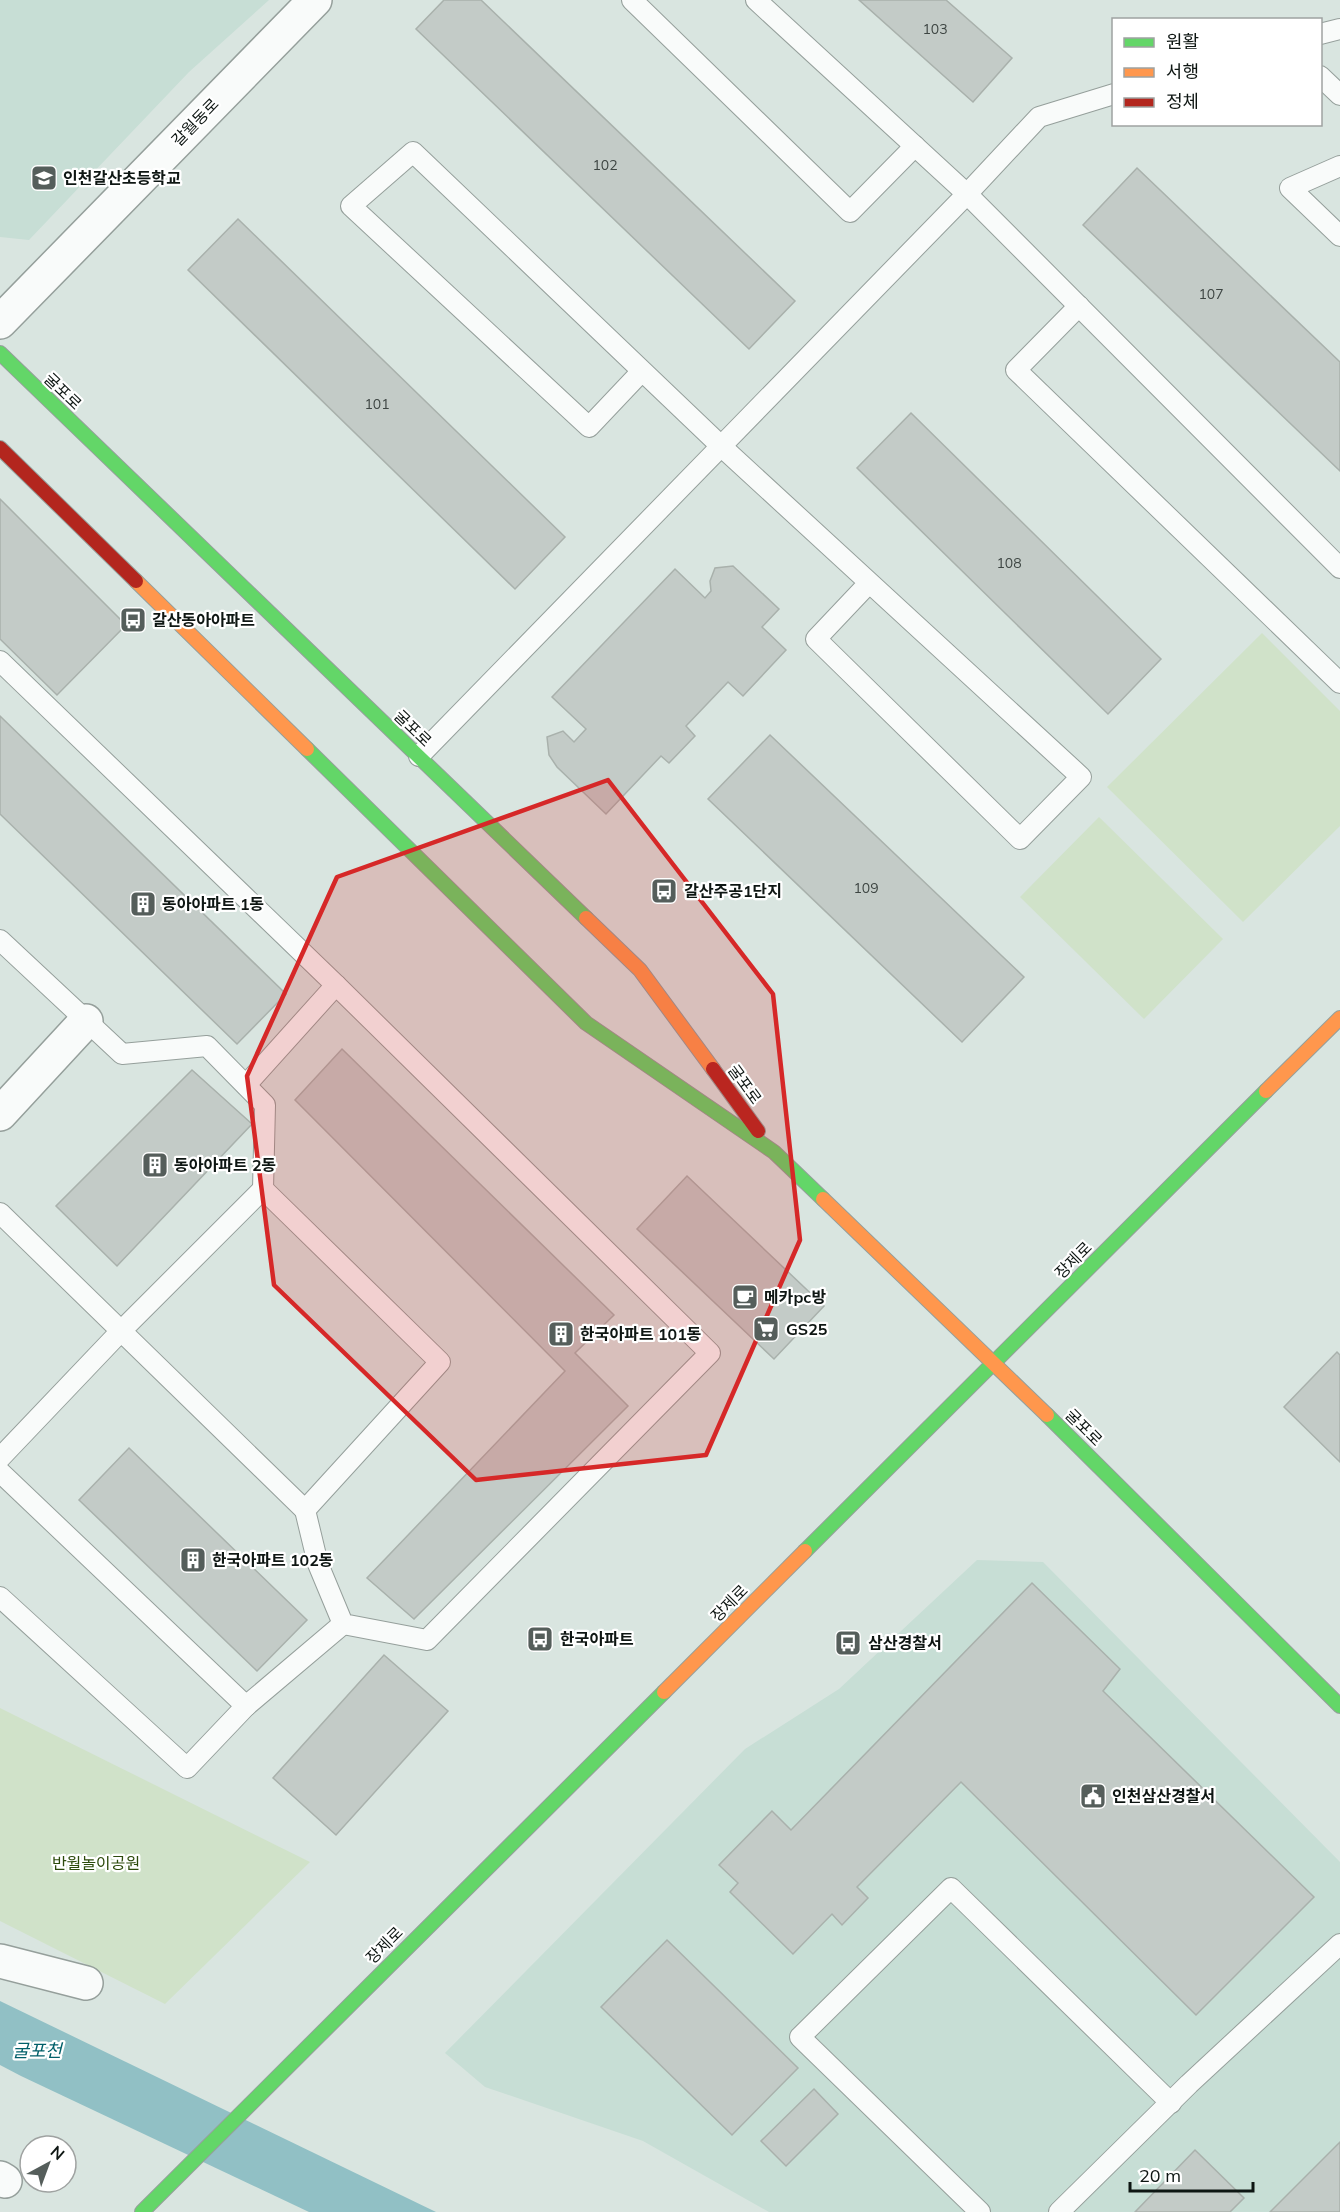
<svg xmlns="http://www.w3.org/2000/svg" width="1340" height="2212" font-family="Mulish,'Noto Sans KR',sans-serif">
  <rect width="100%" height="100%" fill="#d9e5e0"/>
  <g fill="#c7ded5">
    <path d="M0,0H269L189,72L29,240L0,237Z"/>
    <path d="M977,1560L1043,1562L1340,1862V2212H769L643,2141L485,2087L445,2053L745,1749L839,1689Z"/>
  </g>
  <g fill="#d0e2c9">
    <path d="M1262,633L1340,711V826L1243,922L1107,787Z"/>
    <path d="M1099,817L1223,939L1144,1019L1020,897Z"/>
    <path d="M0,1708L310,1862L165,2004L0,1921Z"/>
  </g>
  <path fill="#91c0c5" d="M0,2001L436,2212H309L21,2076L0,2065Z"/>
  <g fill="#c3cbc7" stroke="#a9b1ac" stroke-width="1.5">
    <path d="M444,0H481L795,301L749,349L416,29Z"/>
    <path d="M859,0H946L1012,58L973,102Z"/>
    <path d="M1137,168L1340,362V471L1083,225Z"/>
    <path d="M238,219L565,537L515,589L188,270Z"/>
    <path d="M911,413L1161,659L1108,714L857,468Z"/>
    <path d="M0,499L126,625L57,695L0,639Z"/>
    <path d="M733,566L779,609L762,627L786,650L743,696L728,682L686,726L695,736L669,763L661,756L606,814L557,767L549,755L547,737L563,731L574,742L586,729L552,697L675,569L705,598L711,591L710,581L715,568Z"/>
    <path d="M0,716L286,994L237,1044L0,814Z"/>
    <path d="M770,735L1024,977L962,1042L708,799Z"/>
    <path d="M342,1049L614,1315L575,1353L628,1406L414,1619L367,1578L565,1371L295,1100Z"/>
    <path d="M192,1070L252,1124L117,1266L56,1206Z"/>
    <path d="M687,1176L824,1306L774,1359L637,1229Z"/>
    <path d="M1337,1352L1340,1355V1462L1284,1407Z"/>
    <path d="M129,1448L307,1620L257,1671L79,1500Z"/>
    <path d="M1032,1583L1120,1669L1103,1691L1314,1897L1196,2015L961,1782L857,1887L868,1898L842,1925L832,1914L793,1954L730,1892L738,1883L719,1865L772,1811L791,1830Z"/>
    <path d="M384,1655L448,1711L336,1835L273,1778Z"/>
    <path d="M667,1940L798,2068L732,2135L601,2007Z"/>
    <path d="M814,2089L838,2114L786,2166L761,2141Z"/>
    <path d="M1340,2142V2212H1270Z"/>
    <path d="M1195,2150L1244,2198L1230,2212H1135Z"/>
  </g>
  <g fill="none" stroke-linecap="round" stroke-linejoin="round">
    <defs>
      <g id="lane">
        <path d="M632,0L850,212L915,146"/>
        <path d="M756,0L967,194L1340,568"/>
        <path d="M1320,34L1340,29"/>
        <path d="M1320,76L1340,95"/>
        <path d="M1340,166L1290,188L1340,236"/>
        <path d="M1079,306L1016,370L1340,683"/>
        <path d="M642,371L589,427L351,206L413,152L722,447L1081,777L1020,839L816,639L869,583"/>
        <path d="M0,661L336,985L710,1353L427,1640L343,1624L318,1564L305,1510"/>
        <path d="M419,756L967,194L1039,117L1114,94"/>
        <path d="M0,940L122,1054L207,1046L265,1105L263,1189"/>
        <path d="M246,1085L336,985"/>
        <path d="M0,1213L305,1510L440,1362L263,1189L120,1332L0,1458"/>
        <path d="M0,1472L246,1706L343,1624"/>
        <path d="M0,1597L187,1768L246,1706"/>
        <path d="M980,2212L800,2037L951,1888L1171,2103"/>
        <path d="M1059,2212L1189,2084L1340,1944"/>
      </g>
      <g id="street">
        <path d="M0,322L315,0"/>
        <path d="M0,1114L86,1021"/>
        <path d="M0,1961L86,1983"/>
        <path d="M0,2178L5,2181"/>
      </g>
      <g id="fast">
        <path d="M0,353L586,918"/>
        <path d="M307,749L586,1023L774,1152L823,1199"/>
        <path d="M1047,1415L1340,1706"/>
        <path d="M805,1551L1266,1091"/>
        <path d="M142,2212L664,1692"/>
      </g>
      <g id="slow">
        <path d="M136,581L307,749"/>
        <path d="M586,918L640,970L713,1069"/>
        <path d="M1266,1091L1340,1018"/>
        <path d="M823,1199L1047,1415"/>
        <path d="M664,1692L805,1551"/>
      </g>
      <g id="jam">
        <path d="M0,448L136,581"/>
        <path d="M713,1069L758,1131"/>
      </g>
    </defs>
    <use href="#lane" stroke="#959f9b" stroke-width="22"/>
    <use href="#street" stroke="#959f9b" stroke-width="36"/>
    <use href="#fast" stroke="#959f9b" stroke-width="16"/>
    <use href="#slow" stroke="#959f9b" stroke-width="16"/>
    <use href="#jam" stroke="#959f9b" stroke-width="16"/>
    <use href="#lane" stroke="#f9fbfa" stroke-width="20"/>
    <use href="#street" stroke="#f9fbfa" stroke-width="33"/>
    <use href="#fast" stroke="#63d668" stroke-width="14"/>
    <use href="#slow" stroke="#ff974d" stroke-width="14"/>
    <use href="#jam" stroke="#b3261e" stroke-width="14"/>
  </g>
  <path fill="#d62828" fill-opacity="0.2" stroke="#d62828" stroke-width="4.5" stroke-linejoin="round" d="M608,780L773,994L800,1240L706,1455L476,1480L274,1285L247,1076L337,877Z"/>
  <defs>
    <symbol id="school-square" viewBox="-11 -11 22 22"><rect x="-9" y="-9" width="18" height="18" rx="4" fill="#555e5b" stroke="#fff"/><path d="M0-5L7-2L0 1L-7-2ZM-4 1L0 2.5L4 1V4Q0 6-4 4Z" fill="#fff"/></symbol>
    <symbol id="bus-square" viewBox="-11 -11 22 22"><rect x="-9" y="-9" width="18" height="18" rx="4" fill="#555e5b" stroke="#fff"/><path d="M-5-6H5V4H4V6H2V4H-2V6H-4V4H-5ZM-3.5-4V0h7V-4ZM-3.5 1.2v1.5H-2V1.2ZM2 1.2v1.5H3.5V1.2Z" fill="#fff"/></symbol>
    <symbol id="building-square" viewBox="-11 -11 22 22"><rect x="-9" y="-9" width="18" height="18" rx="4" fill="#555e5b" stroke="#fff"/><path d="M-4-6H4V6H1V3H-1V6H-4ZM-2.5-4.3h1.7v1.8h-1.7ZM.8-4.3h1.7v1.8H.8ZM-2.5-1h1.7V.8h-1.7ZM.8-1h1.7V.8H.8Z" fill="#fff"/></symbol>
    <symbol id="cafe-square" viewBox="-11 -11 22 22"><rect x="-9" y="-9" width="18" height="18" rx="4" fill="#555e5b" stroke="#fff"/><path d="M-5.5-4.5H6V0H3Q3 3.5 0 3.5H-2.5Q-5.5 3.5-5.5 0ZM3-3.2v2h1.7v-2ZM-6 4.5H4V6H-6Z" fill="#fff"/></symbol>
    <symbol id="supermarket-square" viewBox="-11 -11 22 22"><rect x="-9" y="-9" width="18" height="18" rx="4" fill="#555e5b" stroke="#fff"/><path d="M-6-5.5h2.5l.6 2H6L4.5 2H-2.5L-4.4-4H-6ZM-1.5 3.2a1.3 1.3 0 1 0 .1 0ZM3 3.2a1.3 1.3 0 1 0 .1 0Z" fill="#fff"/></symbol>
    <symbol id="civic-square" viewBox="-11 -11 22 22"><rect x="-9" y="-9" width="18" height="18" rx="4" fill="#555e5b" stroke="#fff"/><path d="M-.6-6.5H3V-4.5H.6V-3L4-1V1h2V6H-6V1h2V-1L-.6-3ZM-1.2 2.5V6h2.4V2.5Z" fill="#fff"/></symbol>
  </defs>
  <g fill-rule="evenodd">
    <use href="#school-square" x="29" y="163" width="30" height="30"/>
    <use href="#bus-square" x="118" y="605" width="30" height="30"/>
    <use href="#bus-square" x="649" y="876" width="30" height="30"/>
    <use href="#building-square" x="128" y="889" width="30" height="30"/>
    <use href="#building-square" x="140" y="1150" width="30" height="30"/>
    <use href="#cafe-square" x="730" y="1282" width="30" height="30"/>
    <use href="#supermarket-square" x="751" y="1314" width="30" height="30"/>
    <use href="#building-square" x="546" y="1319" width="30" height="30"/>
    <use href="#building-square" x="178" y="1545" width="30" height="30"/>
    <use href="#bus-square" x="525" y="1624" width="30" height="30"/>
    <use href="#bus-square" x="833" y="1628" width="30" height="30"/>
    <use href="#civic-square" x="1078" y="1781" width="30" height="30"/>
  </g>
  <g text-anchor="middle" stroke-width="4.5" stroke-linejoin="round" paint-order="stroke">
    <g font-size="14" fill="#3d4542">
      <text x="935" y="34">103</text>
      <text x="605" y="170">102</text>
      <text x="1211" y="299">107</text>
      <text x="377" y="409">101</text>
      <text x="1009" y="568">108</text>
      <text x="866" y="893">109</text>
    </g>
    <g font-size="16" fill="#0e1613" stroke="#fff">
      <text transform="translate(195 122) rotate(-46)" y="6">갈월동로</text>
      <text transform="translate(63 391) rotate(44)" y="6">굴포로</text>
      <text transform="translate(413 728) rotate(44)" y="6">굴포로</text>
      <text transform="translate(745 1084) rotate(54)" y="6">굴포로</text>
      <text transform="translate(1073 1260) rotate(-45)" y="6">장제로</text>
      <text transform="translate(1084 1427) rotate(45)" y="6">굴포로</text>
      <text transform="translate(729 1603) rotate(-45)" y="6">장제로</text>
      <text transform="translate(384 1945) rotate(-45)" y="6">장제로</text>
    </g>
    <g font-size="16" font-weight="bold" fill="#0e1613" stroke="#fff" text-anchor="start">
      <text x="63" y="184">인천갈산초등학교</text>
      <text x="152" y="626">갈산동아아파트</text>
      <text x="684" y="897">갈산주공1단지</text>
      <text x="162" y="910">동아아파트 1동</text>
      <text x="174" y="1171">동아아파트 2동</text>
      <text x="764" y="1303">메카pc방</text>
      <text x="786" y="1335">GS25</text>
      <text x="580" y="1340">한국아파트 101동</text>
      <text x="212" y="1566">한국아파트 102동</text>
      <text x="560" y="1645">한국아파트</text>
      <text x="868" y="1649">삼산경찰서</text>
      <text x="1112" y="1802">인천삼산경찰서</text>
    </g>
    <g font-size="16" fill="#2c4a0b" stroke="#fff">
      <text x="96" y="1869">반월놀이공원</text>
    </g>
    <g font-size="18" font-style="italic" fill="#005f69" stroke="#fff">
      <text x="37" y="2057">굴포천</text>
    </g>
  </g>
  <rect x="1112" y="18" width="210" height="108" fill="#ffffff" stroke="#9fa2a1" stroke-width="1.5"/>
  <rect x="1124" y="38" width="30" height="9" fill="#63d668" stroke="#9fa2a1" stroke-width="1.5"/>
  <text x="1166" y="48" font-size="18" fill="#0e1613">원활</text>
  <rect x="1124" y="68" width="30" height="9" fill="#ff974d" stroke="#9fa2a1" stroke-width="1.5"/>
  <text x="1166" y="78" font-size="18" fill="#0e1613">서행</text>
  <rect x="1124" y="98" width="30" height="9" fill="#b3261e" stroke="#9fa2a1" stroke-width="1.5"/>
  <text x="1166" y="108" font-size="18" fill="#0e1613">정체</text>
  <g transform="translate(48 2164) rotate(41)"><circle r="28" fill="#ffffff" stroke="#9fa2a1" stroke-width="1.5"/>
  <path d="M0-4.5L10 22L0 15L-10 22Z" fill="#555e5b"/>
  <text y="-9" font-size="16" font-weight="bold" text-anchor="middle" fill="#0e1613">N</text>
  </g>
  <path d="M1130 2182v9h123v-9" fill="none" stroke="#0e1613" stroke-width="3"/>
  <text x="1139" y="2182" font-size="18" fill="#0e1613" stroke="#ffffff" stroke-width="4.5" paint-order="stroke">20 m</text>
</svg>
